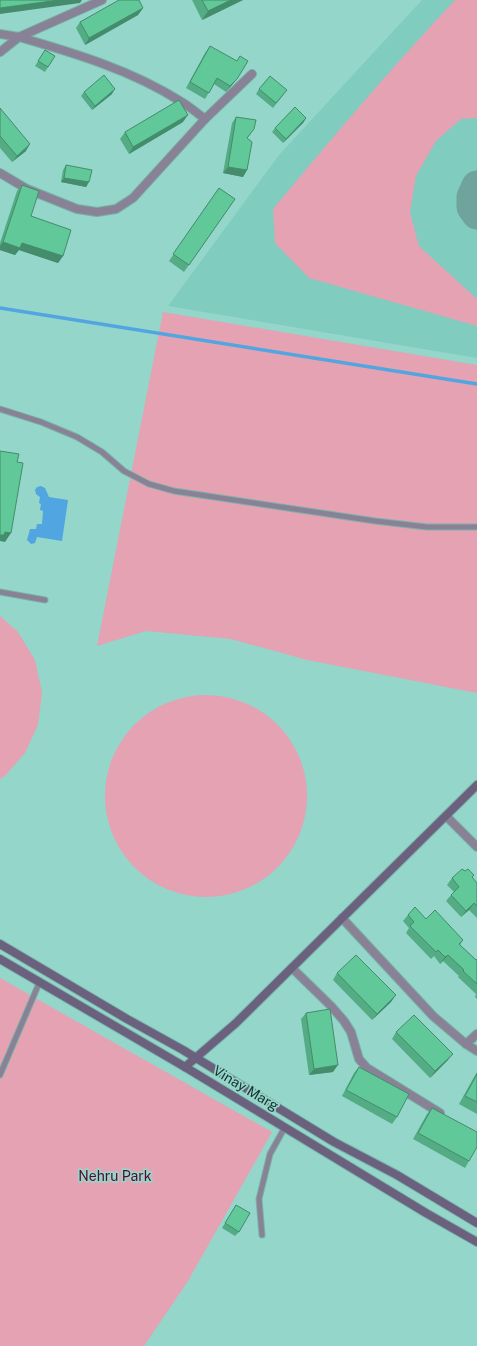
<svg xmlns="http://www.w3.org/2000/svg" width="477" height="1346" font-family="'Public Sans',sans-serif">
  <rect width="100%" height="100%" fill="#94d6ca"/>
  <path fill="#80ccbf" d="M422,0H477V358L168,306L279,155Z"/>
  <g fill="#e4a2b3">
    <path d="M455,0H477V118L461,119L436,141L416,176L410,212L419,246L477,299V326L309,278L275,243L273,209C332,138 392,67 455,0Z"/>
    <path d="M163,312L477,365V693L307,660L231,639L146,631L97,646Z"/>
    <path d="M0,616L18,632L35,660L42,692L38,725L25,753L5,776L0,779Z"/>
    <circle cx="206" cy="796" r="101"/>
    <path d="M0,978L272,1132L188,1281L144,1346H0Z"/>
  </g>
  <path fill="#51a5e0" d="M41,486L45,488L49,497L68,500L62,541L37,537L35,543L31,544L27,540L30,529H36L37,524H42L43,511L40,510L41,504L39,503L40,497L36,494L35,490L37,487Z"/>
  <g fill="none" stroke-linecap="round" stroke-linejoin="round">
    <path stroke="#51a5e0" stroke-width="3.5" d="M0,308L477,384"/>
    <path stroke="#6ea49b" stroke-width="31" d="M477,186L472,197V207L477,214"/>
    <defs>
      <g id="lane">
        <path d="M0,409L41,422L77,437L102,452L124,471L149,484L174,491L375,521L427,527H477"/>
        <path d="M0,592L45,600"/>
        <path d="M0,1075L40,981"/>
        <path d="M262,1235L259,1199L270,1154L285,1127"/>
      </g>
      <g id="street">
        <path d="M0,34L19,37L102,0"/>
        <path d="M0,52L19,37C74,53 131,70 180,101C189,106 197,113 205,119L252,74"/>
        <path d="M0,173L27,189L77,209L97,212L116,209L133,198L205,119"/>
        <path d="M446,816L477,847"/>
        <path d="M342,918L433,1016L466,1044"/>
        <path d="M292,968L331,1006L344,1021L351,1032L359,1059L367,1068L440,1113"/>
        <path d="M477,1034L466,1044L477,1051"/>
      </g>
      <g id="secondary">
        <path d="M0,944L127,1019L183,1050L334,1142L397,1175L477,1223"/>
        <path d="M0,959L185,1067L426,1213L477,1242"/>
        <path d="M185,1067L236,1023L477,785"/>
      </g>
    </defs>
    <use href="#lane" stroke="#79b2a8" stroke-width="7"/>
    <use href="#street" stroke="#79b2a8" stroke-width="10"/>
    <use href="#secondary" stroke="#79b2a8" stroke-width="10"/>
    <use href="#lane" stroke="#898296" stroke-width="5"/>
    <use href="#street" stroke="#898296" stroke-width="8"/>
    <use href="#secondary" stroke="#6b607d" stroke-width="8"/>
  </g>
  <g fill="#53ac84">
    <path d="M192,0H243L202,20Z"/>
    <path d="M143,8L138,15L85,45L76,28L80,22Z"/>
    <path d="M210,46L237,79L232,85L226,92L214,84L205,99L186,88L205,53Z"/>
    <path d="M45,50L55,56L45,72L35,66Z"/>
    <path d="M259,89L284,94L273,108L256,94Z"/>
    <path d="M84,92L112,94L92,110L81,96Z"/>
    <path d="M0,108L26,151L12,162L0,148Z"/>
    <path d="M236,117L250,135L247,138V170L243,177L223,173L232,123Z"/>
    <path d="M306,118L303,123L283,143L272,132L275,128Z"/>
    <path d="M183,122L129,154L120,139L125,132Z"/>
    <path d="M66,165L89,182L86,187L61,182L63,170Z"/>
    <path d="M22,185L31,216L63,256L58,263L19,250L15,255L0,250V243L17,191Z"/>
    <path d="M219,188L235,199L184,272L169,261Z"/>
    <path d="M465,871L474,875L472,878L477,883V918L469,910L461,917L446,901L451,895L454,892L447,885L452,878Z"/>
    <path d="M408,915L426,919L463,940L460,945L476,960L477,959V999L475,997L476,994L458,977L459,976L443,961L440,964L434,956L431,959L406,933L409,928L403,921Z"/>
    <path d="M337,973L391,1002L372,1020L333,980Z"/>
    <path d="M306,1013L333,1072L309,1075L301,1019Z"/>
    <path d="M396,1032L448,1060L430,1078L392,1039Z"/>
    <path d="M359,1067L397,1117L392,1124L342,1096L354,1073Z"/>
    <path d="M477,1072V1114L459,1104L474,1077Z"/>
    <path d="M432,1108L469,1161L465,1168L413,1139L427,1114Z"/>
    <path d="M236,1205L239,1232L235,1236L222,1228Z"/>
  </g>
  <g fill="#448c6b">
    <path d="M59,0H82L80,3L0,14V8Z"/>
    <path d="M231,0H243L202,20L208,11Z"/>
    <path d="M143,8L138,15L85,45L89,38Z"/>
    <path d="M237,79L232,85L226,92L230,86Z"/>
    <path d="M115,89L112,94L92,110L95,106Z"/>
    <path d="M188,115L183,122L129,154L133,147Z"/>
    <path d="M306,118L303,123L283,143L286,139Z"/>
    <path d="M30,144L26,151L12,162L17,156Z"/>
    <path d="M228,167L247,170L243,177L223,173Z"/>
    <path d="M64,178L89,182L86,187L61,182Z"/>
    <path d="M3,242L22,243L63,256L58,263L19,250L15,255L0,250V246Z"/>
    <path d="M5,532L11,533L5,542L0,541V535Z"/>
    <path d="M474,903L469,910L461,917L466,911Z"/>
    <path d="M448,955L443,961L440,964L445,957Z"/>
    <path d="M396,995L391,1002L372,1020L377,1014Z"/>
    <path d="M453,1054L448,1060L430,1078L435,1071Z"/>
    <path d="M338,1065L333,1072L309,1075L314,1069Z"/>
  </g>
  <g fill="#61c899" stroke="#448c6b">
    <path d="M0,0H59L0,8Z"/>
    <path d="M119,0H139L143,8L89,38L80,22Z"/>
    <path d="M202,0H231L208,11Z"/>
    <path d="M210,46L237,61L240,56L248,61L237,79L230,86L217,78L209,93L190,82Z"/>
    <path d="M45,50L55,56L48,67L38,61Z"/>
    <path d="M104,75L115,89L95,106L84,92Z"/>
    <path d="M270,76L287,90L276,103L259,89Z"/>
    <path d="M179,100L188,115L133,147L125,132Z"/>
    <path d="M295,107L306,118L286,139L275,128Z"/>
    <path d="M0,108L30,144L17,156L0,136Z"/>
    <path d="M236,117L256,120L254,129L247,138L252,142L247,170L228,167Z"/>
    <path d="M66,165L92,170L89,182L64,178Z"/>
    <path d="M22,185L39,191L31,216L71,230L63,256L22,243L20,248L3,242Z"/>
    <path d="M219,188L235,199L189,265L173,254Z"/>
    <path d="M0,451L19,454L17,462L23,463L11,533L5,532L4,535H0Z"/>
    <path d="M462,869L465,871L468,869L474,875L472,877L477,883V906L474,903L466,911L451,895L459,887L452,878Z"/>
    <path d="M415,907L426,919L435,910L463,940L459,944L476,960L477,959V984L463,971L464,970L448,955L445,957L438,950L436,952L410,926L414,922L408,915Z"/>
    <path d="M356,955L396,995L377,1014L337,973Z"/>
    <path d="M330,1009L338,1065L314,1069L306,1013Z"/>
    <path d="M414,1015L453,1054L435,1071L396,1032Z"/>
    <path d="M359,1067L409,1094L397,1117L346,1090Z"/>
    <path d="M477,1074V1102L465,1096Z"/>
    <path d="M432,1108L477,1132V1147L469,1161L418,1133Z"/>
    <path d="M236,1205L250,1213L239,1232L225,1223Z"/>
  </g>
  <g text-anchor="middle" stroke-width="3.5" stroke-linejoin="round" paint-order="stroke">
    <g font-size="14" fill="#18332f" stroke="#94d6ca">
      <text transform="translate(246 1088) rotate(31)" y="5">Vinay Marg</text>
    </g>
    <g font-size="14" fill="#5d062c" stroke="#94d6ca">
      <text x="115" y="1181">Nehru Park</text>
    </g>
  </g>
</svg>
